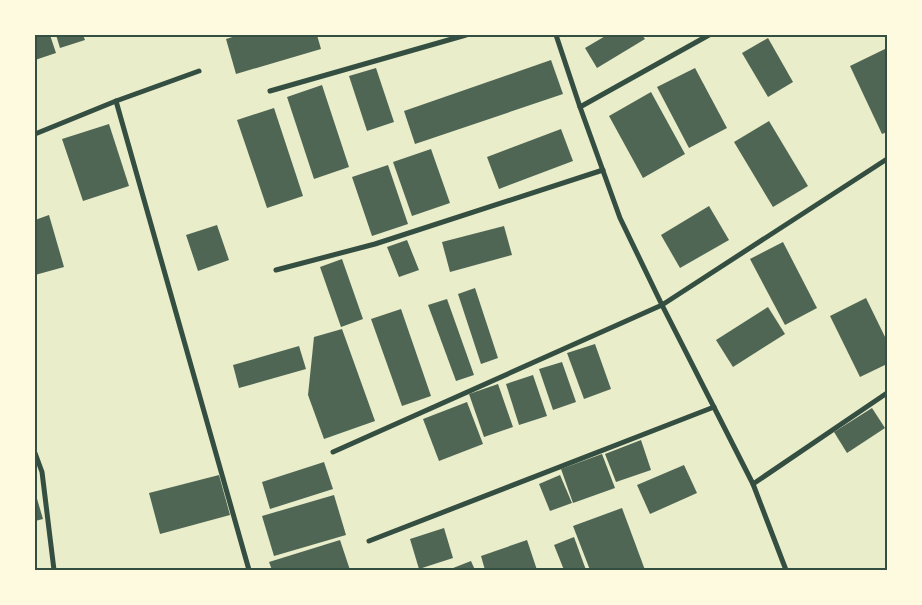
<svg xmlns="http://www.w3.org/2000/svg" width="922" height="605" font-family="'Noto Sans',sans-serif">
  <rect width="100%" height="100%" fill="#e9edc9"/>
  <g fill="#4f6655">
    <path d="M35,35H50L56,53L35,60Z"/>
    <path d="M56,35H83L85,40L60,48Z"/>
    <path d="M239,35H317L321,49L236,74L226,39Z"/>
    <path d="M607,35H642L645,39L597,68L585,48Z"/>
    <path d="M768,38L793,82L768,97L742,53Z"/>
    <path d="M887,48V132L882,134L850,66Z"/>
    <path d="M551,60L563,94L415,144L404,111Z"/>
    <path d="M376,68L394,122L367,131L349,76Z"/>
    <path d="M695,68L727,128L689,148L657,87Z"/>
    <path d="M322,85L349,167L314,179L287,97Z"/>
    <path d="M651,92L685,154L643,178L609,116Z"/>
    <path d="M274,108L303,196L267,208L237,120Z"/>
    <path d="M769,121L808,186L773,207L734,142Z"/>
    <path d="M109,124L129,186L83,201L62,139Z"/>
    <path d="M561,129L573,161L499,189L487,157Z"/>
    <path d="M431,149L450,203L412,216L393,162Z"/>
    <path d="M388,165L408,224L372,236L352,177Z"/>
    <path d="M709,206L729,240L680,268L661,235Z"/>
    <path d="M49,215L64,267L35,275V220Z"/>
    <path d="M217,225L229,260L198,271L186,235Z"/>
    <path d="M504,226L512,255L450,272L442,242Z"/>
    <path d="M407,240L419,270L399,277L387,247Z"/>
    <path d="M783,242L817,308L785,325L750,259Z"/>
    <path d="M342,259L363,319L341,327L320,267Z"/>
    <path d="M475,288L498,358L481,364L458,294Z"/>
    <path d="M866,298L887,341V364L860,377L830,316Z"/>
    <path d="M447,299L474,375L456,381L428,305Z"/>
    <path d="M768,307L785,334L733,367L716,340Z"/>
    <path d="M401,309L431,396L402,406L371,319Z"/>
    <path d="M342,329L375,421L324,439L308,395L314,337Z"/>
    <path d="M595,344L611,389L584,399L567,353Z"/>
    <path d="M299,346L306,369L239,388L233,365Z"/>
    <path d="M562,362L576,402L553,410L539,369Z"/>
    <path d="M533,375L547,416L519,425L506,384Z"/>
    <path d="M498,384L513,427L484,437L469,394Z"/>
    <path d="M467,402L483,444L439,461L423,419Z"/>
    <path d="M872,408L885,428L847,453L834,432Z"/>
    <path d="M641,440L651,470L616,482L605,454Z"/>
    <path d="M602,454L615,488L573,503L561,469Z"/>
    <path d="M324,462L333,489L270,509L262,482Z"/>
    <path d="M684,465L697,493L650,514L637,485Z"/>
    <path d="M219,475L230,515L160,534L149,493Z"/>
    <path d="M560,475L572,503L550,511L539,484Z"/>
    <path d="M35,492L43,519L35,521Z"/>
    <path d="M334,495L346,535L274,556L262,516Z"/>
    <path d="M622,508L645,570H590L573,526Z"/>
    <path d="M444,528L453,558L419,569L410,539Z"/>
    <path d="M574,537L586,570H564L554,545Z"/>
    <path d="M340,540L350,570H272L269,562Z"/>
    <path d="M527,540L537,570H485L481,556Z"/>
    <path d="M471,561L475,570H448Z"/>
  </g>
  <g fill="none" stroke-linecap="round" stroke-linejoin="round">
    <g stroke="#344e41" stroke-width="5">
      <path d="M556,35L580,107L620,218L662,305L753,484L786,570"/>
      <path d="M270,91L466,35"/>
      <path d="M116,101L249,570"/>
      <path d="M580,107L709,35"/>
      <path d="M35,134L116,101L199,71"/>
      <path d="M276,270L375,244L603,170"/>
      <path d="M333,452L662,305L887,159"/>
      <path d="M35,453L42,472L54,570"/>
      <path d="M753,484L887,393"/>
      <path d="M369,541L714,407"/>
    </g>
  </g>
  <rect width="922" height="605" fill="none" stroke="#fefae0" stroke-width="72"/>
  <rect x="36" y="36" width="850" height="533" fill="none" stroke="#344e41" stroke-width="2"/>
</svg>
